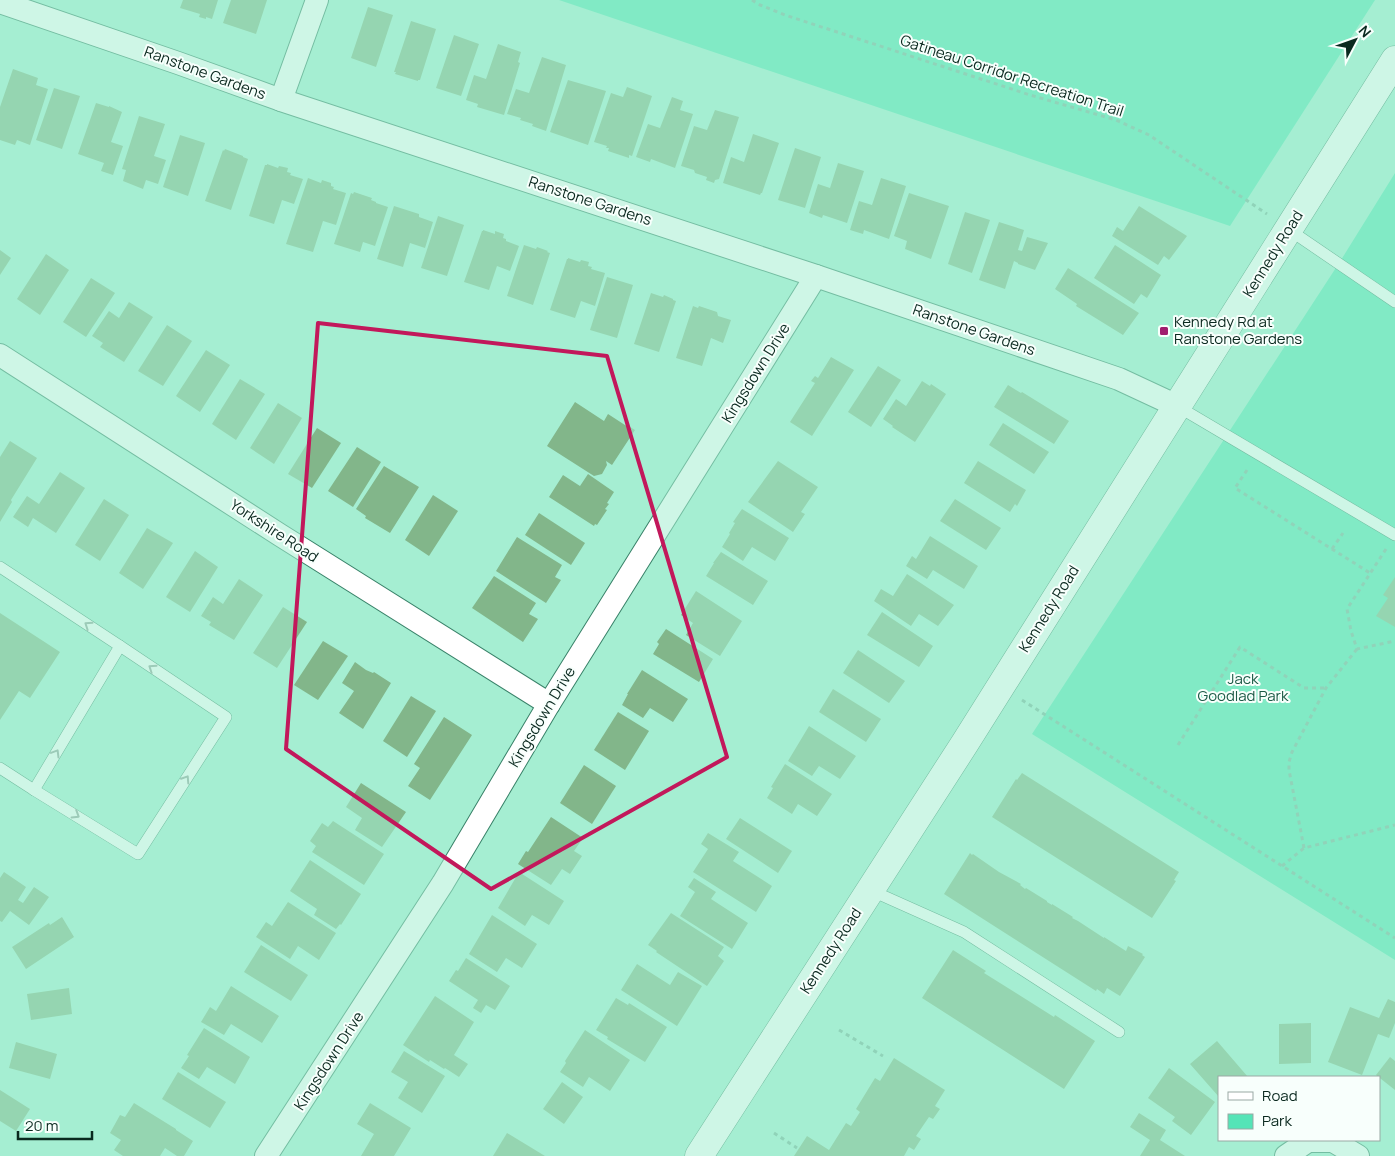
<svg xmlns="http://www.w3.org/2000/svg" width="1395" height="1156" font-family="Manrope,sans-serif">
  <rect width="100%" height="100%" fill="#a5eed2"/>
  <g fill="#55e4b7">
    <path d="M559,0H1375L1230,226Z"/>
    <path d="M1395,173V960L1032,734L1341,260Z"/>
  </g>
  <g fill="#82b68a">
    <path d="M183,0H218L212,19L206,17V19L199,17L200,14L180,8Z"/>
    <path d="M231,0H267L256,34L223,23Z"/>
    <path d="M368,7L393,15L376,67L351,58Z"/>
    <path d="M411,21L436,29L420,80H418V81L395,74L396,72H394Z"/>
    <path d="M454,35L479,44L461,96L436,88Z"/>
    <path d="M498,44L521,52L518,62L520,63L504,115L477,107L478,104L466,100L474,75L486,79Z"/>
    <path d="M542,57L566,65L546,131L532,126L533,124L520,120L521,118L507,114L516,89L529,93Z"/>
    <path d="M13,69L38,78L36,85L48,89L30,145L17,140L15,145L0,140V107Z"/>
    <path d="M568,80L606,91L588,145L550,132Z"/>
    <path d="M627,87L652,96L632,156L629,155V158L608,151L609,148H606L607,146L594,142L611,93L623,97Z"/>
    <path d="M54,88L80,96L62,149L36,140Z"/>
    <path d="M672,97L683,101L680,110L693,114L675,168L651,159L650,162L636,157L648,124L660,128Z"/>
    <path d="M96,103L109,107V106L122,112L111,142L123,146L113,175L101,171L104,163L78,154Z"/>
    <path d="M715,110L739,117L719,179L715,180L714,183L706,180L707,177L695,173L694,170L681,166L694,126L707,130Z"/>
    <path d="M139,116L165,124L154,156L166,160L158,184L146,180L143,189L123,181L126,170L122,169Z"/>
    <path d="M753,134L779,143L762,193H761L760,195L723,183L731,157L744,162Z"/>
    <path d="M180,135L205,143L188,196L163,187Z"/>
    <path d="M795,148L821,157L805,208L778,200Z"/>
    <path d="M225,149L243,156V157L248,159L231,210L205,201L223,150L224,151Z"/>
    <path d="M838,163L864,171L847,223L823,215L822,218L809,213L818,184L830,188Z"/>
    <path d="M267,164L278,168L279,166L288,168L287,172L291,173L290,175L303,179L294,204L282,200L274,224L249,216L265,165H267Z"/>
    <path d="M308,178L321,183L322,180L331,183V186L334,187L333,189L346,193L336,225L323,221L313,252L286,244Z"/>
    <path d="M881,178L906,186L889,239L864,230L863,234L850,230L859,201L872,205Z"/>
    <path d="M354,192L372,198L371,200L376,202V203L388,207L375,246L363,242L360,252L334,244L351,193L353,194Z"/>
    <path d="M909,193L949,206L931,259L905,249L907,241L894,236Z"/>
    <path d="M394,206L419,214V217L433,222L425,248L410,243L403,267L377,259Z"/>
    <path d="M1139,206L1187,236L1169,260L1164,256L1158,265L1112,236L1117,227L1123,231Z"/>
    <path d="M965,212L990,220L972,273L948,264Z"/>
    <path d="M438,216L464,225L447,276L421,268Z"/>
    <path d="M999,222L1024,230L1018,250L1022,251L1027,237L1048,243L1035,270L1018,264V263L1014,261L1005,289L979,280Z"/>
    <path d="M483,230L495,234V231L504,234L503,238L506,239V241L519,246L510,271L497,266L489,290L464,282L482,231H483Z"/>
    <path d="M524,245L536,249L537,247L548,251L547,252L550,253L533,305L507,296Z"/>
    <path d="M1115,245L1161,275L1147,298L1141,294L1134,304L1094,278Z"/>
    <path d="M0,250L11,258L0,275Z"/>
    <path d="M46,254L69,270L40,315L17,299Z"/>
    <path d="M568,258L580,262L581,260L589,262L588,266L592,267L591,269L605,273L595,306L581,301L575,318L550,310L567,259H568Z"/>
    <path d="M1068,268L1139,313L1123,335L1076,306L1077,304L1055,289Z"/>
    <path d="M607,277L633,285L617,338L590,330Z"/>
    <path d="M91,278L115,293L86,337L63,322Z"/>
    <path d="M651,293L663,297L664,295L673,299V300L676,301L659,352L634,344Z"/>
    <path d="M129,302L153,317L124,362L100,347L103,343L92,336L109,311L119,318Z"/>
    <path d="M693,306L698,308L699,306L717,312L718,316L731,320L723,343L711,338L702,366L676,358Z"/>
    <path d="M167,325L192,341L163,386L138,371Z"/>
    <path d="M206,350L230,365L200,412L176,396Z"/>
    <path d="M831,357L854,370L812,436L790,422L815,383L811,381L815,376L818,378Z"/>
    <path d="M878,366L901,380L871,427L848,412Z"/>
    <path d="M240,379L265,394L236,440L212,424Z"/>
    <path d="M922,381L930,386L931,384L946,394L915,442L892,427L893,426L883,419L896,399L906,406Z"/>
    <path d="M1008,385L1021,393L1022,392L1069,421L1054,444L994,407Z"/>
    <path d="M575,402L604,421L608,414L628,427L630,428V427L635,430L612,465L606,461L607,465L602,474L594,476L547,446Z"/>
    <path d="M278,403L302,418L274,464L250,448Z"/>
    <path d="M1003,423L1049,452L1034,474L989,445Z"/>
    <path d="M317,428L341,443L312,488L288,474Z"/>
    <path d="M10,441L37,458L11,500L12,502L0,522V457Z"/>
    <path d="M357,447L381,462L353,507L328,491Z"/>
    <path d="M778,461L818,487L801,512L805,514L793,532L748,502Z"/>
    <path d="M978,461L1026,490L1017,506L1015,504L1010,512L964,483Z"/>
    <path d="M384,466L419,487L390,533L365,518L366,516L356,509Z"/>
    <path d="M60,472L85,488L56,533L33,518L28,527L13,517L27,496L39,504Z"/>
    <path d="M588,474L614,492L607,503L609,504L605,509L607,510L597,525L595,524L594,526L549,497L563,475L580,486Z"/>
    <path d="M433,495L458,511L429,556L405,540Z"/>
    <path d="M104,499L129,515L100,561L75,545Z"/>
    <path d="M955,499L1001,528L986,550L940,521Z"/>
    <path d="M742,509L789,538L775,561L752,547L743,561L722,547L730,534L729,533L735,523L733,522Z"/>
    <path d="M539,513L585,543L571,565L525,535Z"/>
    <path d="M147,528L173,543L143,589L119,573Z"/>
    <path d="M930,536L978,566L964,589L933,570L927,579L906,566L912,556L916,559Z"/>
    <path d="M517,537L562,565L555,577L561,580L546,603L496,571Z"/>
    <path d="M195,551L218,567L190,612L166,597Z"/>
    <path d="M721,552L768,581L753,605L706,576L714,563H713Z"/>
    <path d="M907,574L954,605L938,626L919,614L911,626L874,601L881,589L893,596Z"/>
    <path d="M494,576L536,603L529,614L538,619L523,642L472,608Z"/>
    <path d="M1395,577V627L1376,616L1388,598L1383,595Z"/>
    <path d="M239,579L263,595L234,640L209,625L211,622L201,616L213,597L223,604Z"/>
    <path d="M696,591L742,621L720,656L686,635L693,623L681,615Z"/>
    <path d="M283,607L307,622L277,668L253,653Z"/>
    <path d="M882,612L933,646L919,667L867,635Z"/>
    <path d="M0,613L60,652L30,698L19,691L0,720Z"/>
    <path d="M666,629L713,659L699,682L653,654L659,644L657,642Z"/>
    <path d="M323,641L348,656L318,700L294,685Z"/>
    <path d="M858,650L905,681L889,703L843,673Z"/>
    <path d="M355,662L366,670L373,673L374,672L391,683L363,729L339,713L354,691L342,683Z"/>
    <path d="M642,670L688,699L673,722L650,708L643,718L622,705L628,694H627Z"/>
    <path d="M833,689L881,719L866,742L819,712Z"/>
    <path d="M411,696L436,711L407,757L383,741Z"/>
    <path d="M618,712L649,731L625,770L594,750Z"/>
    <path d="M444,717L472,735L430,800L408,786L420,768L414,764Z"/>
    <path d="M809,726L856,756L840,779L819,766L812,776L788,761Z"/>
    <path d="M785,764L832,794L817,816L798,804L792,814L767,798L773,788L771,787Z"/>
    <path d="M584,765L616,786L592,824L560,803Z"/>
    <path d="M1022,773L1179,872L1174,880L1176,881L1152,918L992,817L1016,779L1017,780Z"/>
    <path d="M361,783L406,812L382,847L355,830L362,818L346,807Z"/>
    <path d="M551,817L583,838L574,851L582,856L570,874L562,869L551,885L518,864L526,851L528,852Z"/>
    <path d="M740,818L792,851L778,873L726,839Z"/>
    <path d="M333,821L384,854L364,885L312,852L316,846L310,841L322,823L328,827Z"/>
    <path d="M708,833L739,852L733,861L772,886L756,912L693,872L708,849L701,844Z"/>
    <path d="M970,853L972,855L973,854L999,872L1021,884L1020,885L1025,889L1026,888L1047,901V902L1052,905V904L1073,917L1072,918L1078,921L1104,938V937L1126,951L1128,946L1143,954L1142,955L1145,957L1120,996L1107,988L1104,994L1097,989L1096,991L944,894Z"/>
    <path d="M310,860L361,894L341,925L340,924L336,929L314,915L317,909L290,891Z"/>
    <path d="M4,872L26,887L18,900L23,903L34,887L49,897L29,925L10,911L2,922L0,921V878Z"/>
    <path d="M519,872L564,901L549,925L532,915L525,926L498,908Z"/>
    <path d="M694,878L716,892L711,899L748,923L732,949L680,916L695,892L688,887Z"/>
    <path d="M288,902L336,933L319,960L298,946L290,959L256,937L266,922L272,926Z"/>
    <path d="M671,913L724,947L718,956L724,961L707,986L656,952L657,951L648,945Z"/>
    <path d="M492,915L537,944L522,968L506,958L497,972L469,954Z"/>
    <path d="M62,917L74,937L26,969L12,947L49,923L50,925Z"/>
    <path d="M261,945L308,975L291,1001L244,972Z"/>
    <path d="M953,950L986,971L984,973L1054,1017L1055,1015L1095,1041L1064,1089L922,998Z"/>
    <path d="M466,958L510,986L495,1010L486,1005L481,1013L473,1008L478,1000L449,981L456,970L458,971Z"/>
    <path d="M637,964L670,985L678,972L702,986L677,1026L621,990Z"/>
    <path d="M231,986L279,1016L262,1043L231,1024L224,1035L201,1022L210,1007L216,1011Z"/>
    <path d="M69,988L72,1014L31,1020L27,994Z"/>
    <path d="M435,996L474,1022L454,1055L468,1064L459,1077L445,1068L444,1069L430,1060L429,1062L403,1045Z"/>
    <path d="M616,998L628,1005L629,1003L667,1027L645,1062L607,1039L608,1037L596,1030Z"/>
    <path d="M1388,999L1395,1002V1023L1389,1038L1378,1034L1362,1075L1328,1062L1350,1007L1379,1018Z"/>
    <path d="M1311,1023V1063L1279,1064V1024Z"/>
    <path d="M204,1028L250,1057L235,1084L207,1067L199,1079L181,1068L189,1056L187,1055Z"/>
    <path d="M585,1030L630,1060L610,1091L589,1077L583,1087L560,1072L566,1063L565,1061Z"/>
    <path d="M1217,1041L1248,1077H1219V1097L1190,1064Z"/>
    <path d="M16,1042L57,1054L50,1079L9,1068Z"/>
    <path d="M404,1051L445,1076L422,1113L398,1098L408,1082L391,1072Z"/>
    <path d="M1390,1057L1395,1061V1090L1376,1075Z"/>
    <path d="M894,1058L945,1090L935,1106L940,1109L933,1119L929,1117L916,1136L921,1139L914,1150L909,1147L904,1156H794L807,1136L829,1150L846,1123L851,1126L860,1112L856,1109L875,1078L880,1081Z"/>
    <path d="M1169,1068L1215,1102L1191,1135L1172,1121L1175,1117L1148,1098Z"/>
    <path d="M178,1072L226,1102L210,1128L162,1099Z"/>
    <path d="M562,1082L583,1097L564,1124L543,1109Z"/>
    <path d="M0,1090L30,1109L16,1131L0,1121Z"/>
    <path d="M134,1103L176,1129V1130L193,1141L184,1156H177L165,1148L160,1156H123L114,1150L121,1140L110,1133L120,1115L125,1117Z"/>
    <path d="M370,1103L411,1128L394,1156H361L374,1134L357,1124Z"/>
    <path d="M1139,1113L1166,1130L1160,1140L1185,1156H1140L1150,1140L1130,1127Z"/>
    <path d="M507,1133L545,1156H493Z"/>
  </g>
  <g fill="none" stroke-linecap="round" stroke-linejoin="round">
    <defs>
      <g id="lane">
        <path d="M1288,229L1395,302"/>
        <path d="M1177,406L1395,535"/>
        <path d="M0,567L120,646L34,790L0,768"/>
        <path d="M34,790L138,854L226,717L120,646"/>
        <path d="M870,890L964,932L1119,1032"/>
      </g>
      <g id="street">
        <path d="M0,2L178,63L281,100L816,276L1119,379L1177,406"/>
        <path d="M281,100L317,0"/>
        <path d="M0,355L280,535L549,704"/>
        <path d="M266,1156L443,883L549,704L816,276"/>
        <path d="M1286,1156L1308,1141H1333L1358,1156"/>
      </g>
      <path id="secondary" d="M699,1156L965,743L1395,60"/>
    </defs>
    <use href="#lane" stroke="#398269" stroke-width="12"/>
    <use href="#street" stroke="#398269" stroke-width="24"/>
    <use href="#secondary" stroke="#398269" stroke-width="29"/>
    <g stroke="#76b29c" stroke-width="3" stroke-dasharray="4 4" stroke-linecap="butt">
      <path d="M752,0L760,5L785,15L1030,95L1116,120L1149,135L1267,214"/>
      <path d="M1247,470L1235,488L1370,573"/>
      <path d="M1332,549L1343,533"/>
      <path d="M1386,549L1347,609L1351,631L1357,649L1395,641"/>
      <path d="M1022,700L1395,938"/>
      <path d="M1178,745L1240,647L1304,688H1326"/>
      <path d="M1304,848L1289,770V762L1292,752L1326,688L1357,649"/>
      <path d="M1282,866L1304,848L1395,825"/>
      <path d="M839,1030L883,1056"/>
      <path d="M774,1133L797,1148"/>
    </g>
    <use href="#lane" stroke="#fff" stroke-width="11"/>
    <use href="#street" stroke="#fff" stroke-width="22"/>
    <use href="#secondary" stroke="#fff" stroke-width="28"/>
  </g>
  <defs><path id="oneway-chevron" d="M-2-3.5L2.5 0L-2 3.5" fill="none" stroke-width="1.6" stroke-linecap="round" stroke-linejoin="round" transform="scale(1.25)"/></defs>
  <g stroke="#919f9a">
    <use href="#oneway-chevron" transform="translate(88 625) rotate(-146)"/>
    <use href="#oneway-chevron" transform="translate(152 668) rotate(-146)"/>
    <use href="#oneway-chevron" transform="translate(56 753) rotate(-59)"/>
    <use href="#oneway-chevron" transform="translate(186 779) rotate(-57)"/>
    <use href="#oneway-chevron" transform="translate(76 815) rotate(32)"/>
  </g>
  <path d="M0 0H1395V1156H0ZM318,323L607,356L727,757L491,889L286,749Z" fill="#a5eed2" fill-opacity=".55" fill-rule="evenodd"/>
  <path fill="none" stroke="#c2185b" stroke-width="4" stroke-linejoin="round" d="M318,323L607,356L727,757L491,889L286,749Z"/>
  <rect fill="#a01d6e" stroke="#f8fffc" stroke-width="2" x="1159" y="326" width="10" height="10" rx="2.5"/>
  <g text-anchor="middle" stroke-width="4" stroke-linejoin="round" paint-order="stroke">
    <g font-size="15" fill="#0a291f" stroke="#f8fffc">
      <text transform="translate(205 73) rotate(20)" y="5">Ranstone Gardens</text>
      <text transform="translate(1012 76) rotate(18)" y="5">Gatineau Corridor Recreation Trail</text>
      <text transform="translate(590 201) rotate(18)" y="5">Ranstone Gardens</text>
      <text transform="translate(1273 254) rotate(-58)" y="5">Kennedy Road</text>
      <text transform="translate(974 330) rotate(19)" y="5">Ranstone Gardens</text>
      <text transform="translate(756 373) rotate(-58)" y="5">Kingsdown Drive</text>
      <text transform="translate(274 531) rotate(33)" y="5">Yorkshire Road</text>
      <text transform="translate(1049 609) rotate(-58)" y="5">Kennedy Road</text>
      <text transform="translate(542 717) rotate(-59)" y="5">Kingsdown Drive</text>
      <text transform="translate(831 951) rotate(-57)" y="5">Kennedy Road</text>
      <text transform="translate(329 1061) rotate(-57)" y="5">Kingsdown Drive</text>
    </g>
    <g font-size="15" fill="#0a291f" stroke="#f8fffc" text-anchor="start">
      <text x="1174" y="327">Kennedy Rd at<tspan x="1174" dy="17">Ranstone Gardens</tspan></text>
    </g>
    <g font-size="15" fill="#1d5b47" stroke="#f8fffc">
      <text x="1243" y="684">Jack<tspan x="1243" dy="17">Goodlad Park</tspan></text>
    </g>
  </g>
  <rect x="1218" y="1076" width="162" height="65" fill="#f8fffc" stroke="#99a9a4"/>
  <rect x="1228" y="1092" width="25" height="8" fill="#ffffff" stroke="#99a9a4"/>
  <text x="1262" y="1101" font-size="15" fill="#0a291f">Road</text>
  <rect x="1228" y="1114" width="25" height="15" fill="#55e4b7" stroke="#99a9a4"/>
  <text x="1262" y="1126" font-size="15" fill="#0a291f">Park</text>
  <g transform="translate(1355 40) rotate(49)" stroke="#f8fffc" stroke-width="4" paint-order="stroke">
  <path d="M0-4L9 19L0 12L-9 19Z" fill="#0a291f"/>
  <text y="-8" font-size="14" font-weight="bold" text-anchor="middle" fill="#0a291f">N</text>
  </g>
  <path d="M18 1131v8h74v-8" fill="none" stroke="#0a291f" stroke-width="2.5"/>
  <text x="25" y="1131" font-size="15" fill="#0a291f" stroke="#f8fffc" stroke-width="4" paint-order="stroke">20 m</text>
</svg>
